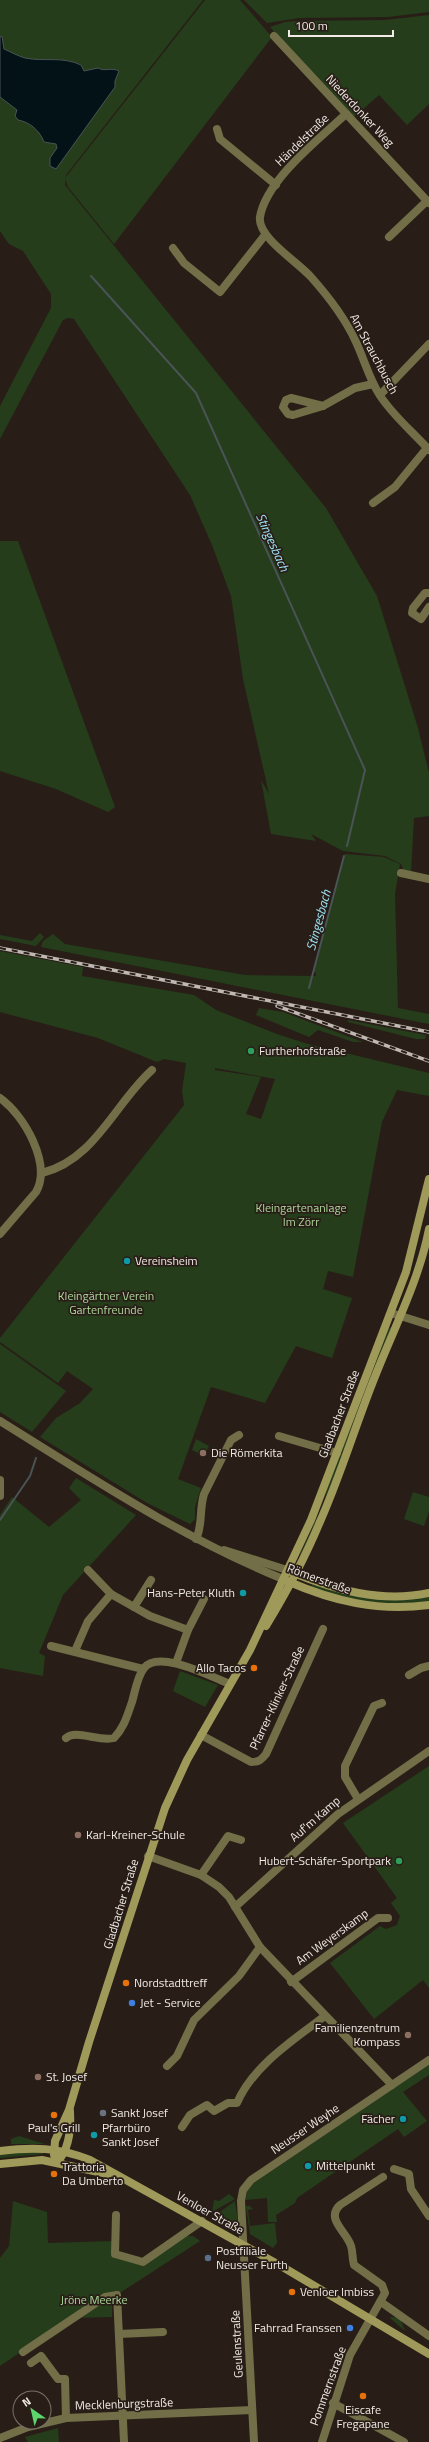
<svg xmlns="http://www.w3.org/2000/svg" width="429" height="2442" font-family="'Titillium Web',sans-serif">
  <rect width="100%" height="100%" fill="#281e17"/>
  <g fill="#253d1b" fill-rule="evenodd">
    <path d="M0,0H203L66,175L65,185L326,508L377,596L418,728L429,773V816L414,818L411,873L404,872L401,864L385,856L343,851L311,834L316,841L271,834L261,780L269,794L243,679L231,596L212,545L190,495L74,319L68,318L63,320L0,439V406L51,308V294L23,251L9,244L0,231Z"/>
    <path d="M205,0H240L272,37L114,244L68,187L65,178Z"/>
    <path d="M244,0H429V12L388,17L299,18L267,23Z"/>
    <path d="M429,15V104L407,125L379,95L353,118L270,27L285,22L298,21L385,20Z"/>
    <path d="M0,541H18L115,807L108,812L56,789L0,771Z"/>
    <path d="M345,854L384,857L400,864L395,894L398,1008L429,1014V1024L41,947L43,941L53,934L65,944L245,975L316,976V973L314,972Z"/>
    <path d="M40,933L44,937L36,946L0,939V935L32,941Z"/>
    <path d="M0,951L83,967L82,976L194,995L216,1010L277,1034L308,1044L429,1073V1096L397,1090L382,1122L353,1277L328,1271L323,1289L352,1298L332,1358L296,1346L265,1403L211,1387L178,1479L201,1488L195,1507V1519L190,1524L147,1503L40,1437L56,1418L80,1403L93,1389L67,1371L58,1383L0,1342V1338L184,1105L182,1091L186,1063L164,1059L157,1062L98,1038L0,1012ZM215,1068L275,1079L261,1119L246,1114L261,1077L215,1070Z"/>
    <path d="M259,1008L283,1012L363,1042H353L318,1030L309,1037L256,1015Z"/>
    <path d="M348,1020L426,1035L425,1039H416L348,1022Z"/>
    <path d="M389,1327L393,1329L326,1501L301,1555L300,1554L324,1502L328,1485Z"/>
    <path d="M0,1344L66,1391L32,1432L0,1412Z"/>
    <path d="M196,1439L209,1446L204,1456L192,1450Z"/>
    <path d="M76,1478L136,1515L63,1595L39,1653L45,1656L43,1676L0,1668V1515L12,1497L49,1527L81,1500L69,1488Z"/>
    <path d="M413,1492L429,1497V1511L424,1526L404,1519Z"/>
    <path d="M312,1584C354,1597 385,1603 429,1597V1601L410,1604L355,1601L311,1587Z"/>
    <path d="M180,1671L218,1685L205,1707L173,1691Z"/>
    <path d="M429,1766V1988L423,1980L374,2019L330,1963L380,1926L386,1929L397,1925L400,1916L391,1903L397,1898L343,1823Z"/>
    <path d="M429,2064V2075L403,2092L427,2121L404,2137L398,2129L297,2198L295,2203L276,2215L277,2222H268L267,2198L246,2200L247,2190L254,2183Z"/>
    <path d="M19,2136L45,2144H11V2139Z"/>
    <path d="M43,2151V2154L0,2158V2154Z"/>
    <path d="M229,2194L235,2199L212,2212L214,2200L219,2201Z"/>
    <path d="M13,2201L47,2212L48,2243L114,2241V2255L142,2265L187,2236H193L200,2241L112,2298V2317L71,2318L0,2366V2258L9,2246Z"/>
    <path d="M235,2201L238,2222L234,2225L217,2214Z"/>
    <path d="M246,2206H250L253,2209L248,2210L250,2226L275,2223L277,2243L273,2248L250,2234Z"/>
    <path d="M391,2317L400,2318L405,2331L390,2318Z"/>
    <path d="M58,2428L59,2442H28L25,2437Z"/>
  </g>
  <path fill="#021217" stroke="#4a5355" d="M2,36L4,49C11,52 18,56 25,58C45,62 62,56 81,65L84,71L98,68C105,72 112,67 119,71L115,81V87L56,169L50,166V158L57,148L56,144L44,142C40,131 30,122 18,120L15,116L17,110L0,97V37Z"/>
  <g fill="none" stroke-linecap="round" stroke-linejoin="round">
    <g stroke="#4a5355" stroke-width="2">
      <path d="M91,276L196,393L365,770L347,846"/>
      <path d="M309,988L344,856"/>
      <path d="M0,1520L30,1476L36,1458"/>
    </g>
    <g stroke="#726e47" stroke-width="8">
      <path d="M274,36L429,203"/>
      <path d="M346,114C320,138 266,180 260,217C257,237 298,262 311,277C328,296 345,318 356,342C364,359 369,378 379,394C392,415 413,432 429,450"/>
      <path d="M217,129L220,139L276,185"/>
      <path d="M389,237L427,201"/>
      <path d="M173,248L184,263L220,292L265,235"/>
      <path d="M380,395L429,344"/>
      <path d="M323,406L291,398L286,400L283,407L288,414L293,415L323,406L355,388L373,384"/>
      <path d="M373,503L395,487L427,448"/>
      <path d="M429,593H425L413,608L412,613L421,619L429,607"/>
      <path d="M401,873L429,879"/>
      <path d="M0,1098C24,1115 52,1164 36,1192L0,1234"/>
      <path d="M42,1173C95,1160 115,1103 152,1070"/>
      <path d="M391,1313L429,1325"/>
      <path d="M0,1421C92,1478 182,1538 283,1579"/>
      <path d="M279,1436L337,1453"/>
      <path d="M0,1480V1496"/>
      <path d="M196,1539C203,1525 199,1510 204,1494L231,1440L239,1435"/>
      <path d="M224,1550L287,1570"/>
      <path d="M88,1570L111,1594"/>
      <path d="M134,1607L151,1580"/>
      <path d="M51,1646L143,1669"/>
      <path d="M75,1651L88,1621L111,1594L150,1616L188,1630"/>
      <path d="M176,1663L188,1630L204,1599"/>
      <path d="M409,1675L421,1668L429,1666"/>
      <path d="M201,1735L251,1762C259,1762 261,1760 266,1754L323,1629"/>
      <path d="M66,1738C76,1729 99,1742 114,1738C124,1728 127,1716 132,1702C135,1692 137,1677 144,1668C159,1649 211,1677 230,1684"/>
      <path d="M358,1799L345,1777V1766L374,1706L382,1703"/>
      <path d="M148,1856L201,1875L219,1887L229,1897L260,1947L392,2085"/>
      <path d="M201,1875L228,1836L241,1840"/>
      <path d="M235,1907L338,1814L429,1751"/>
      <path d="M291,1982L378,1918H388"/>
      <path d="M167,2066L177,2056L194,2020L239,1976L260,1947"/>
      <path d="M182,2127L190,2115L207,2105L214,2111L228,2103H237C253,2066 293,2040 325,2016"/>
      <path d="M394,2169L409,2174L411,2189L429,2216"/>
      <path d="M116,2215L115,2254L143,2262L202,2221"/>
      <path d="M381,2302L429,2336"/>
      <path d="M119,2334L163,2332"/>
      <path d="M23,2352L105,2297L117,2295L124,2442"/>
      <path d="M31,2363L41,2356L58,2379H65L66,2418"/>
      <path d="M333,2403L404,2442"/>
      <path d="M0,2438L28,2427L66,2418L252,2410"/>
      <path d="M254,2442L241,2201L243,2190L251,2180L429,2060"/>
      <path d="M322,2442L350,2355L385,2293L382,2285L354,2265C352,2258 353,2252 351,2246C347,2232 325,2219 340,2205L383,2177"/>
    </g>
    <g stroke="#a09a5a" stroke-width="8">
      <path d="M291,1572C335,1590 381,1603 429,1593"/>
      <path d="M287,1581C333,1601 378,1612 429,1605"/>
      <path d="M266,1626C286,1593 304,1560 319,1524C341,1475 356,1423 376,1374C395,1326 419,1280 429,1229"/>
      <path d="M0,2151C32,2147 59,2147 90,2160L281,2266L429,2354"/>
      <path d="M57,2162L54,2155L55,2141L69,2110L89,2042L165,1808L187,1760L250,1650L311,1520L406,1272L429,1179"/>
      <path d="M57,2162C69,2150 71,2128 70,2111"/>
      <path d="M0,2164L42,2160L108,2174"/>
    </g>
    <defs>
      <g id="rail">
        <path d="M0,948L429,1032"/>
        <path d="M277,1006L429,1061"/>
      </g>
    </defs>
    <use href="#rail" stroke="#c0b8b3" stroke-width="3.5"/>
    <use href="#rail" stroke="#281e17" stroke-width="2" stroke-dasharray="6" stroke-linecap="butt"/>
  </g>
  <g fill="#2e9e5b" stroke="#281e17" stroke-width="1.5">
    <circle cx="251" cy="1051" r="4"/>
    <circle cx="399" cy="1861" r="4"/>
  </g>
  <g fill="#0f9aa8" stroke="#281e17" stroke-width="1.5">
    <circle cx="127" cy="1261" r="4"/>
    <circle cx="243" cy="1593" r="4"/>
    <circle cx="403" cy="2119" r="4"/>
    <circle cx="94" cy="2135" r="4"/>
    <circle cx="308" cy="2166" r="4"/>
  </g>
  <g fill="#8d6e63" stroke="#281e17" stroke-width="1.5">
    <circle cx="203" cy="1453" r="4"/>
    <circle cx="78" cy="1835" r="4"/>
    <circle cx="408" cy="2035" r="4"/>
    <circle cx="38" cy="2077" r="4"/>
  </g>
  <g fill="#e8710a" stroke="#281e17" stroke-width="1.5">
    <circle cx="254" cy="1668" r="4"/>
    <circle cx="126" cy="1983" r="4"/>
    <circle cx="54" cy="2115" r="4"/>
    <circle cx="54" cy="2174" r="4"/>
    <circle cx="292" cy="2292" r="4"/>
    <circle cx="363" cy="2396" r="4"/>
  </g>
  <g fill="#3f7fe0" stroke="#281e17" stroke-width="1.5">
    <circle cx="132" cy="2003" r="4"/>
    <circle cx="350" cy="2328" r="4"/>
  </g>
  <circle fill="#6b7280" stroke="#281e17" stroke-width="1.5" cx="103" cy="2113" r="4"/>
  <circle fill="#5c6f8a" stroke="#281e17" stroke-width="1.5" cx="208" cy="2258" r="4"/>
  <g text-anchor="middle" stroke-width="3.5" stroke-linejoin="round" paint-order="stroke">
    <g font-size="12" fill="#f1eae5" stroke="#281e17">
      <text transform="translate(360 111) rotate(47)" y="4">Niederdonker Weg</text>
      <text transform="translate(302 140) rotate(-44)" y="4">Händelstraße</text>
      <text transform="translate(374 354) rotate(62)" y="4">Am Strauchbusch</text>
      <text transform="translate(339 1414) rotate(-69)" y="4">Gladbacher Straße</text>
      <text transform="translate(319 1579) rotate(20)" y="4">Römerstraße</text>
      <text transform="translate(277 1698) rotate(-65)" y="4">Pfarrer-Klinker-Straße</text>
      <text transform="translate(315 1819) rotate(-41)" y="4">Auf'm Kamp</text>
      <text transform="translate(121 1904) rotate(-73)" y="4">Gladbacher Straße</text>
      <text transform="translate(332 1937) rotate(-36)" y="4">Am Weyerskamp</text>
      <text transform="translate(305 2129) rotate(-34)" y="4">Neusser Weyhe</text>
      <text transform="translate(210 2213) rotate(29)" y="4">Venloer Straße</text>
      <text transform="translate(237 2344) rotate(-93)" y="4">Geulenstraße</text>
      <text transform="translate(328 2386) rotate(-70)" y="4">Pommernstraße</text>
      <text transform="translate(124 2404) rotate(-2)" y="4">Mecklenburgstraße</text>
    </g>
    <g font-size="12" fill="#f1eae5" stroke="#281e17" text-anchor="start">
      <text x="259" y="1055">Furtherhofstraße</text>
      <text x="135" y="1265">Vereinsheim</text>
      <text x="211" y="1457">Die Römerkita</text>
      <text x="235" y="1597" text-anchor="end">Hans-Peter Kluth</text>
      <text x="246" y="1672" text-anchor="end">Allo Tacos</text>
      <text x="86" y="1839">Karl-Kreiner-Schule</text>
      <text x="391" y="1865" text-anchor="end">Hubert-Schäfer-Sportpark</text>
      <text x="134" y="1987">Nordstadttreff</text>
      <text x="140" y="2007">Jet - Service</text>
      <text x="400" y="2032" text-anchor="end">Familienzentrum<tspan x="400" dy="14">Kompass</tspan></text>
      <text x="46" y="2081">St. Josef</text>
      <text x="111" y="2117">Sankt Josef</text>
      <text x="395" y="2123" text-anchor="end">Fächer</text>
      <text x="54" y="2132" text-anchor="middle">Paul's Grill</text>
      <text x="102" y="2132">Pfarrbüro<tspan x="102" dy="14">Sankt Josef</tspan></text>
      <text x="316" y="2170">Mittelpunkt</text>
      <text x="62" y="2171">Trattoria<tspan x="62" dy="14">Da Umberto</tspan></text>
      <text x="216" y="2255">Postfiliale<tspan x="216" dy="14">Neusser Furth</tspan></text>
      <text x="300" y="2296">Venloer Imbiss</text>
      <text x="342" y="2332" text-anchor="end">Fahrrad Franssen</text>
      <text x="363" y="2414" text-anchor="middle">Eiscafe<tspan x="363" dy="14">Fregapane</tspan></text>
    </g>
    <g font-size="12" fill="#acd79a" stroke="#281e17">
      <text x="301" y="1212">Kleingartenanlage<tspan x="301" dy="14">Im Zörr</tspan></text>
      <text x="106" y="1300">Kleingärtner Verein<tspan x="106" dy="14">Gartenfreunde</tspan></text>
      <text x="94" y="2304">Jröne Meerke</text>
    </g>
    <g font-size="13" font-style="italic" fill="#9ee5f9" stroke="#281e17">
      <text transform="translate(273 542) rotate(66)" y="5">Stingesbach</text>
      <text transform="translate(318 920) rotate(-75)" y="5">Stingesbach</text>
    </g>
  </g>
  <g transform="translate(32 2410) rotate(326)"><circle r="19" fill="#281e17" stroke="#787069"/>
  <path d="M0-3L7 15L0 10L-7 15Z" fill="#5cd56d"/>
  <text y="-6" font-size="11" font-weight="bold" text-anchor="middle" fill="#f1eae5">N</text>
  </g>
  <path d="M289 30v6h104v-6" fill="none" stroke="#f1eae5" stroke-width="2"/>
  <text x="295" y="30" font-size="12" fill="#f1eae5" stroke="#281e17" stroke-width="3" paint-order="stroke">100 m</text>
</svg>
